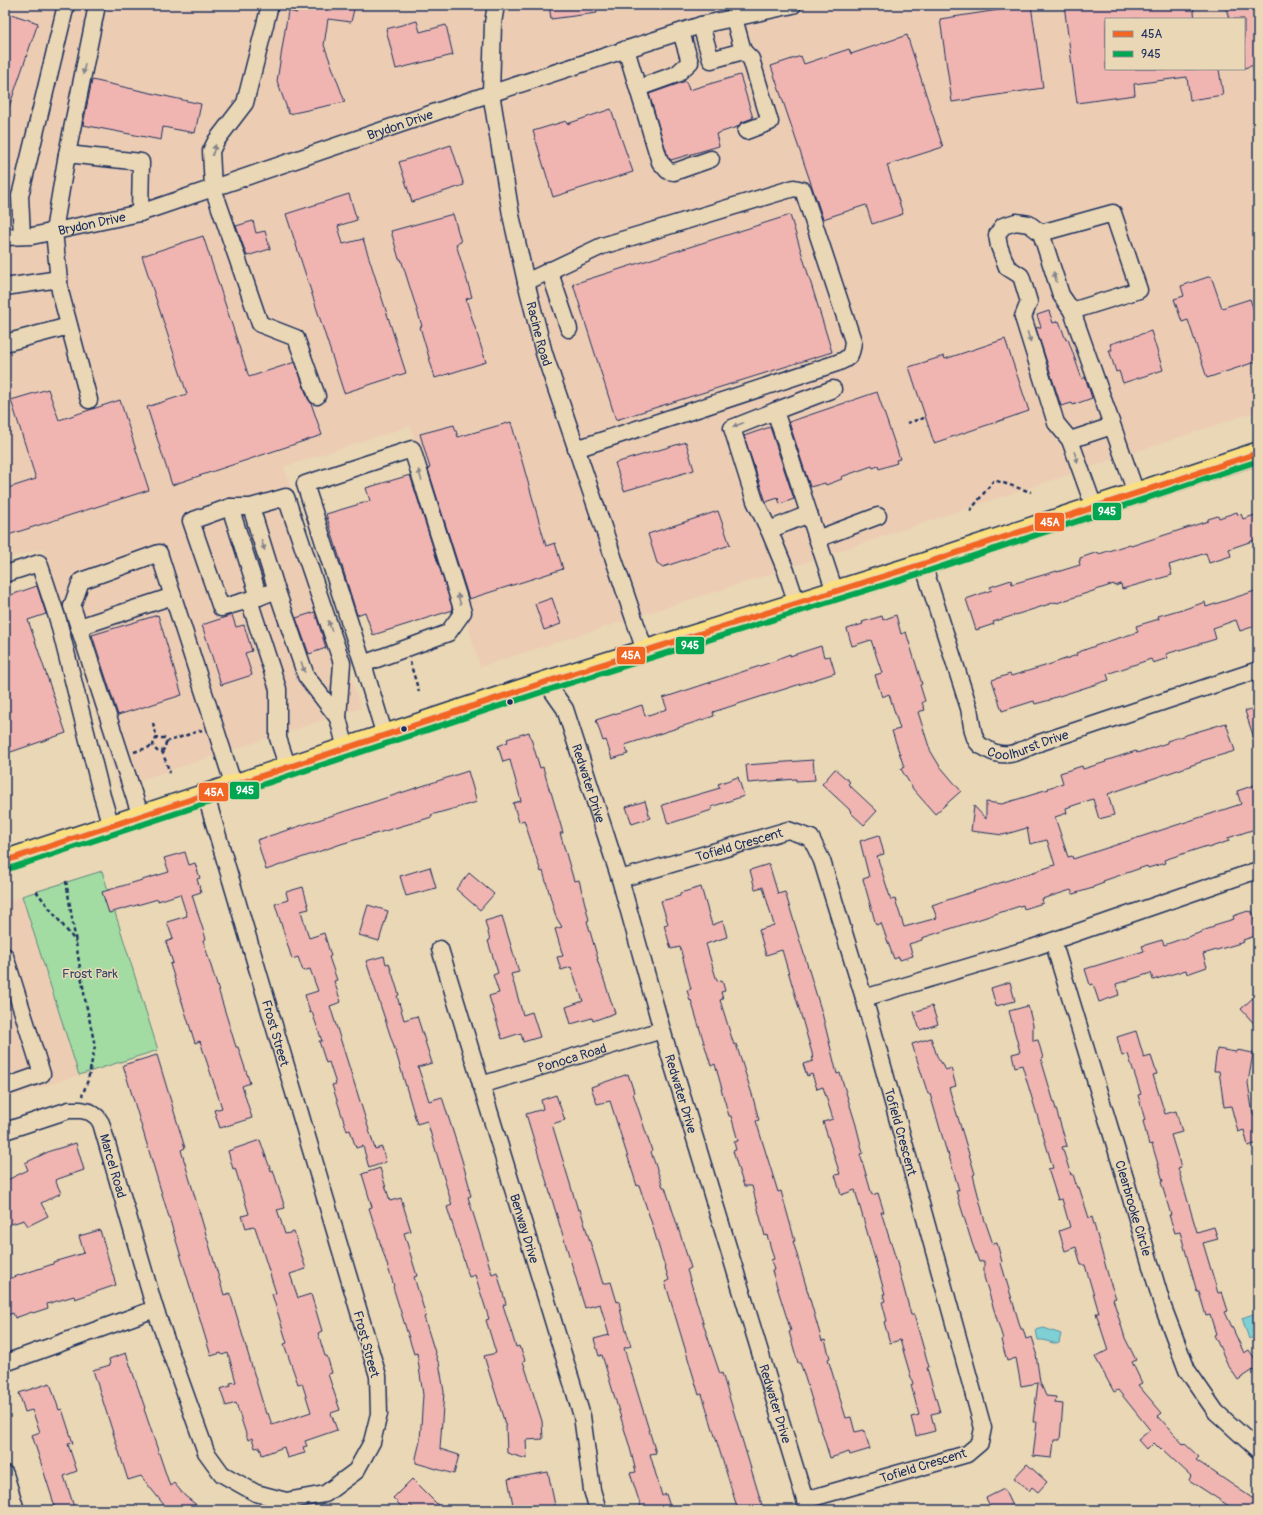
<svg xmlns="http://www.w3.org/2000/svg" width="1263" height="1515" font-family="Pangolin,sans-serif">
  <rect width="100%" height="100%" fill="#ead7b5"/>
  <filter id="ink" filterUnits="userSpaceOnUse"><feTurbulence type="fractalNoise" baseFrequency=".025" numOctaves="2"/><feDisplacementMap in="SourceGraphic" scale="8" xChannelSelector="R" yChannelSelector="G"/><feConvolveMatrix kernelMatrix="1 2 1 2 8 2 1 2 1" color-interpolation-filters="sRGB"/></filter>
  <g filter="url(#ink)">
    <g fill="#eccdb4" fill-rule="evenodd">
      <path d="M5,5H1258V411L774,573L480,667L410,426L284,467L361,708L119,787L43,549L5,559ZM1106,19H1244V69H1106Z"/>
      <path d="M22,896L79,1075L5,1099V902Z"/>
    </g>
    <path fill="#a2dca2" stroke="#5e8680" d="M102,871L158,1050L79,1075L22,896Z"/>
    <g fill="#7ed0d4" stroke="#5690a5">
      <path d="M1253,1314L1258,1328V1335L1249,1339L1242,1318Z"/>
      <path d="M1044,1328L1061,1334L1059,1343L1057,1344L1043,1340H1038L1036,1330Z"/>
    </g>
    <g fill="#f0b5b1" stroke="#1b2f5e">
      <path d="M299,5H355L351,22L328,19L324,45L345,102L289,114L277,81L288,11L297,13Z"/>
      <path d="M549,5H596L597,13L551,19Z"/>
      <path d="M1031,5L1043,88L952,102L940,19Z"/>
      <path d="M1064,5H1193L1195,19H1106V69H1219L1223,95L1190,100L1187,77L1134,84L1135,95L1077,103Z"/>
      <path d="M1225,5H1258V64L1244,68V19H1229Z"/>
      <path d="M5,12L38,23L7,113L5,112Z"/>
      <path d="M417,21L420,32L446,25L453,55L396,69L386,29Z"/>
      <path d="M907,35L943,147L887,165L903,214L872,224L866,205L823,219L771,66L801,56L804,64L849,49L851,54Z"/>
      <path d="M740,75L753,118L742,122L737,127L716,134L719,146L671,160L668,157L649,94L686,81L689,90Z"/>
      <path d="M92,80L201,104L195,133L163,127L161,140L83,125Z"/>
      <path d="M611,109L633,172L553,197L533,131L566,121L567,124Z"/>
      <path d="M451,145L464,185L412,202L399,162Z"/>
      <path d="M349,194L357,220L338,226L343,244L363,239L406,373L344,393L286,214Z"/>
      <path d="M453,214L461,242L456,244L472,297L466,299L486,362L435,378L420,327L422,326L401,259H399L391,231Z"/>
      <path d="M790,215L832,352L616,420L573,284Z"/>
      <path d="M253,221L256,233L265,231L270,249L247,256L236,226Z"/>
      <path d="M203,236L249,377L295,362L308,399L311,403L322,435L172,485L147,407L187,394L142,256Z"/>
      <path d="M1211,276L1222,308L1250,299L1258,322V361L1207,378L1188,320L1182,322L1174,299L1184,296L1181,286Z"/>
      <path d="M1049,311L1053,323L1059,321L1066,340L1068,339L1082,379L1085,377L1092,398L1073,405L1072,403L1061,406L1036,328L1041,327L1037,315Z"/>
      <path d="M1151,331L1163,370L1123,383L1119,371L1116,372L1109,350H1112L1110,344Z"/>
      <path d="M1005,339L1029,411L934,443L909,367L944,356L945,359Z"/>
      <path d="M48,389L59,420L120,400L149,490L5,536V489L36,479L11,400Z"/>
      <path d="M877,392L900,459L896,460L897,463L879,469L878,466L873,468L872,466L841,477L842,479L826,485L825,483L810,487L789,422Z"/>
      <path d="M511,422L546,546L555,543L563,569L469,599L428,469L430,468L420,434L454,425L458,437Z"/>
      <path d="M770,427L794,499L780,504L778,498L766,502L744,436Z"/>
      <path d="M686,442L694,470L624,491L615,463Z"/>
      <path d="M410,475L453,610L373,635L365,612L357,615L326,514L370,501L366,488Z"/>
      <path d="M718,511L730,545L663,567L657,563L648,534Z"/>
      <path d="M1237,512L1238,515L1241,514L1243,519L1258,514V539L1229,549L1231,556L1209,563L1206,553L1169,565L1172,575L1122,589L1121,584L1115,586L1114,584L1057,603L1056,602L993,622L994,624L976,630L966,599L992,590L990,587L1011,580L1012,584L1057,571V572L1080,565L1079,561H1080V558L1098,552L1099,554L1130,544L1131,546L1208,521V519L1218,516L1219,518Z"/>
      <path d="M37,586L46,614L28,620L66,733L5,754V597Z"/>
      <path d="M1258,590V625L1240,631L1236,620L1213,628L1216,639L1166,654L1168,658L1153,663L1151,659L1107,674L1109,680L1050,699V700L1035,704L1034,701L1002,711L992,680L1010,674L1011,676L1045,666L1077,655L1076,653L1106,642L1138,632L1136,626L1159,619L1158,616L1182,609V610L1205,602L1206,607Z"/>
      <path d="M552,598L561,624L544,630L535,604Z"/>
      <path d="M315,612L326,648L309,654L296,618Z"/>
      <path d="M158,615L182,695L118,715L92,635Z"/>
      <path d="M232,615L236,627L244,625L252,651L245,653L252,675L221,685L202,625Z"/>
      <path d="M896,615L901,634L906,632L922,684L920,685L925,701L922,703L925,710L918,712L930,750L939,765L961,791L935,814L913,789L901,769L904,767L892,731L900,729L889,694L882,697L875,675L882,673L871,640L852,646L847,629L863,624L862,622L882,616L883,620Z"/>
      <path d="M821,646L824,657L830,656L835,673L713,712L714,716L625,745L628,754L612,759L606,740L603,741L596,720L642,705L645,716L667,709L663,698L775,661L777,659L790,654V656Z"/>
      <path d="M1258,707V744H1256L1245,711Z"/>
      <path d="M1226,723L1235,751L1201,761V762L1108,794L1114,815L1099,819L1093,799L1066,808L1067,813L1055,817L1068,857L1072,856L1073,859L1241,804L1237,791L1258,784V828L1228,838L1229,841L1208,848L1207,846L1164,860L1165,863L1148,868L1147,866L1103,881L1104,883L1093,887V888L1073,894L1071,890L1042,899L1043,903L1024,909L1023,905L922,938V940L909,944L913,956L900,960L899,957L894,959L881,923L876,925L863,879L869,877L860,841L879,835L884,854L877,856L891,900L895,899L904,927L937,918L932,905L1055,865L1047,840L1030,844L1027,828L1003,835L971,831L974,806L986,819V802L1002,804L1038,793V792L1049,789L1048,788L1063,783L1060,773L1082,766L1083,769L1106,762L1105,761L1136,751L1137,753L1167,743V741L1186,735Z"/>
      <path d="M529,732L540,768L543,767L550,792H551L563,833H560L574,881L579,880L589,920L587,921L598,959H597L615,1013L593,1021L592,1018L571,1024L566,1007L583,1001L571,967L561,970L557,957L563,956L555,929L562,927L556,917L543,871L541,872L524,820L519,822L513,803L521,801L510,760L503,762L498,746L508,742L507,739Z"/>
      <path d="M813,760L815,780L796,781V779L748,783L746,765Z"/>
      <path d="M835,769L850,782L848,784L877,811L864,825L850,812L851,811L822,784Z"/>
      <path d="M468,771L477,802L431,815L432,817L341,844L266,870L257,840Z"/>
      <path d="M738,777L744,796L711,807L712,810L668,824L662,805L720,788L718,784Z"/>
      <path d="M645,801L650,818L632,824L626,807Z"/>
      <path d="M185,852L189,865L195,863L200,878L197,879L201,892L192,895L206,939L203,940L236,1047H238L250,1083L242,1086L252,1118L220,1128L214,1110L222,1108L200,1041L195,1043L170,964L173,963L166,942L173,939L167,922L187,916L180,894L158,901V899L109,913L102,892L169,872L164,858Z"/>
      <path d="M769,864L778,894L785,892L822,1013L837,1074L840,1073L856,1125L863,1153L860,1154L872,1195L878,1193L884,1212H881L896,1259L911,1315H914L929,1367L927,1368L940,1412L931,1414L935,1431L916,1436L911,1417L919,1415L911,1385L913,1384L900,1340L890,1343L884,1322L887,1321L882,1302L885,1301L883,1294H885L855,1190L841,1195L835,1175L840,1174L823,1122L833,1119L823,1087L817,1089L812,1074L807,1076L803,1064L813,1061L812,1053L782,950L766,955L759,930L774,925L763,887L755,889L750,870Z"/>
      <path d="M430,867L436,888L406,896L400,876Z"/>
      <path d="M469,873L494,894L480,910L456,889Z"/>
      <path d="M303,887L309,909L301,911L309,938L324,933L331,956L329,957L337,980L334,981L341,1002L330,1006L375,1149L382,1147L386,1162L369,1168L363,1146L356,1148L350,1130L347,1131L332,1085L336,1084L329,1062L326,1063L319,1041H322L312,1012L310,1013L305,995L318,991L310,969L303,971L298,957L292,959L275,904L288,900L286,892Z"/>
      <path d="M701,887L712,925L723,921L727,937L706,944L717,981L722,980L725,991L721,992L723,999L720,1000L734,1045L736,1044L752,1094L759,1120L756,1121L778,1192L781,1191L795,1241H793L822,1341L825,1340L830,1358L828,1359L846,1418L851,1417L855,1432L864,1430L870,1449L850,1455L849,1452L830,1458L802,1368L800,1363H798L789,1332L791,1331L772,1271L774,1270L771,1260L774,1259L767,1235L765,1236L752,1186H744L738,1168L733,1151L736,1150L734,1142L738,1141L731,1116H729L725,1102L721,1089H722L715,1064L711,1066L691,1000L690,1001L687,990L691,989L680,947L671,949L664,925L668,924L661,901L680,896V893Z"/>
      <path d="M368,905L388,911L379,941L359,935Z"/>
      <path d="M1248,911L1249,912L1252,911L1258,930V935L1243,940L1244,942L1203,954L1207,967L1187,974L1186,970L1153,980L1151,973L1116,984L1119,995L1099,1002L1093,984L1090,985L1085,969L1144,951L1142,946L1162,940L1164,945L1202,932V931L1214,927V925L1234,919L1233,916Z"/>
      <path d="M502,916L519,972L511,974L523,1015L532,1012L540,1037L523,1042L521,1033L502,1039L489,996L499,993L493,975L498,973L488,941L490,940L485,921Z"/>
      <path d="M384,956L386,964L389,963L399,995L397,996L404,1020L417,1016L432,1063L418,1067L429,1101L442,1097L462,1160L470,1189H469L471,1196L468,1197L492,1274L497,1272L506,1304L503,1305L516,1347L519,1346L520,1349H521L525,1360L523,1361L542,1421L543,1439L526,1440L527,1459L507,1453L506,1427L484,1356L496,1353L486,1320L489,1319L475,1275L469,1277L447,1207L452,1205L427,1121L417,1124L397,1056L366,961Z"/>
      <path d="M1010,982L1015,1001L996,1006L991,988Z"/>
      <path d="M1258,993V1028L1241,1009Z"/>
      <path d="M932,1006L938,1024L920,1030L914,1012Z"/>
      <path d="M1028,1006L1033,1025V1041L1038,1040L1043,1058L1041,1059L1067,1146L1062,1147L1071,1175L1073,1174L1077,1188L1079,1187L1089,1218L1092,1217L1110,1282L1116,1298L1113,1299L1125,1338L1136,1360L1132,1362L1142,1383L1138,1385L1162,1413L1158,1416L1183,1444L1184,1443L1199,1457L1196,1460L1258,1502V1510H1235L1189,1480L1191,1476L1162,1449L1161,1450L1154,1443L1147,1450L1138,1440L1150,1430L1118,1390L1114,1392L1095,1357L1108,1350L1096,1313H1099L1085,1265H1081L1076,1247L1065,1251L1059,1231L1070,1227L1062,1199L1058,1200L1048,1169L1053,1168L1022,1065L1015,1067L1012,1054L1020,1052L1009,1011Z"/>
      <path d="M1136,1031L1144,1058L1151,1056L1157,1074L1153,1075L1165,1114L1176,1111L1182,1132L1171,1135L1181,1167L1178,1168L1197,1232L1214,1227L1218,1239L1203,1243L1218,1293L1222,1292L1228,1311L1225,1312L1244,1353L1249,1350L1258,1363V1367L1238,1380L1228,1365L1214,1335L1216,1334L1210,1315L1206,1316L1199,1292H1197L1180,1232L1175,1233L1169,1215H1171L1161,1182L1163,1181L1152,1144L1149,1145L1143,1121L1145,1120L1138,1095L1141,1094L1128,1054L1122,1056L1117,1037Z"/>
      <path d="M931,1038L937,1056L946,1070L951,1068L956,1086L949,1088L975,1174L973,1175L984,1218L993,1244L997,1243L1002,1262L1001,1263L1021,1329H1023L1026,1339L1032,1337L1037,1353L1036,1354L1040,1382L1046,1396L1056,1397L1055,1403L1063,1404L1060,1440H1054L1052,1458L1033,1456L1037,1422H1033L1038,1383L1021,1386L1016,1358L1007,1361L1001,1340L1003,1339L984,1277V1261L979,1262L972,1243L956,1191L959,1190L948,1153H947L930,1094H928L912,1044Z"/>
      <path d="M1217,1049L1236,1052L1237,1050L1253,1053L1248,1083L1253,1115H1256L1258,1121V1143L1248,1146L1244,1130L1238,1132L1231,1106L1224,1107L1219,1071H1214Z"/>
      <path d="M157,1055L185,1148L181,1150L224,1295L230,1293L266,1414L268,1413L272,1425L311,1412L302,1383L298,1384L284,1344L287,1343L272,1294L276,1293L255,1227L253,1226L246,1228L242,1216L249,1214L235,1168L233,1169L228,1151L260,1140L271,1171L273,1170L285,1208L277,1210L278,1212L285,1234L294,1232L306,1269L290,1274L298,1298L311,1294L322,1331L318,1333L325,1356H327L332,1373L328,1374L340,1410L331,1413L337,1430L305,1441L307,1446L303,1447L305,1453L287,1458L284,1447L262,1455L260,1447L255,1448L252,1438L248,1440L236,1403L226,1406L220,1389L231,1386L230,1383L236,1382L228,1353L222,1355L221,1353L211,1356L123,1065Z"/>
      <path d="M628,1074L634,1092L633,1093L652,1151L651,1152L663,1187H665L691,1268L687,1270L705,1329L720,1374L722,1373L762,1505L746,1510H738L702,1394L699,1395L665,1282L669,1280L651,1221L639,1185L637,1186L610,1101L597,1104L591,1087Z"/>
      <path d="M556,1095L565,1120L552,1124L578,1210L580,1209L603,1284L611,1282L617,1302L619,1301L621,1313L631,1346L624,1348L656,1453L650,1454L662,1496L666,1494L671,1510H642L630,1473L636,1472L630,1448L602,1355L599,1356L594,1339L609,1335L600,1304L585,1308L526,1114L543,1109L541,1100Z"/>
      <path d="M76,1143L84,1170L55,1180L61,1193L41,1203L48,1216L28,1226L24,1220L5,1226V1181L28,1170L25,1163L50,1151Z"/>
      <path d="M380,1168L390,1201L401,1198L411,1231L404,1233L417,1276L414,1277L426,1316L424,1317L438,1362H439L444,1392L440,1449L459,1455L454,1474L416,1463V1458L420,1441L423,1395L417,1353L414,1354L393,1287L394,1286L369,1208L372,1207L362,1174Z"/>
      <path d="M100,1230L116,1285L75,1299L74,1296L47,1304L48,1308L33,1313L32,1312L15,1318L13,1313L5,1316V1280L53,1264V1262L84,1253L79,1236Z"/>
      <path d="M126,1353L145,1408L144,1409L170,1486L174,1483L185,1496L203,1510H168L141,1476L128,1480L93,1370L110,1365L109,1359Z"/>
      <path d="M50,1383L59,1410L62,1409L73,1443L68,1444L77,1471L64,1476L75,1510H56L32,1435L40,1432L32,1410L25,1412L19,1393Z"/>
      <path d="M1027,1464L1047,1482L1038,1492L1032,1487L1029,1491L1014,1478Z"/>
      <path d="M548,1472L556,1510H514L508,1479Z"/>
      <path d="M412,1479L443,1510H416L410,1505L405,1510L393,1498Z"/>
      <path d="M1004,1489L1012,1506L1003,1510H992L986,1498Z"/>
    </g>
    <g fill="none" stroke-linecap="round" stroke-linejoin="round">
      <defs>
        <g id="minor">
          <path d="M270,5L245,103L216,141L211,151L213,188L260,324L296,338L317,396"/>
          <path id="s1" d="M496,5L493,23L491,93L511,215L526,282L544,353L645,651"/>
          <path d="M701,25L711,60L743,51L734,18"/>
          <path d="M626,49L660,162L668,171L674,172L711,159"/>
          <path d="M743,51L751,59L770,122L746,131"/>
          <path d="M638,88L677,74L690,62L681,32"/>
          <path d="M67,154L141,162L140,213"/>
          <path d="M1041,233L1113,213L1139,290L1072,311"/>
          <path d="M22,236L20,196L66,5"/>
          <path id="s2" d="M5,237L32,236L140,213L474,99L701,25L793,5"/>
          <path d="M549,270L569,329"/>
          <path d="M526,282L602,246L794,188L803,190L853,341C852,355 850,358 837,363L576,449"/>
          <path d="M5,287L59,279"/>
          <path d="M5,343L69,326"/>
          <path d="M833,389L775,411L835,592"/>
          <path d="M89,400L60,291L54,231L67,154L97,5"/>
          <path d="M775,411L732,428L755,501L769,530L786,571L797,604"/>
          <path d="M1070,440L1112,426"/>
          <path d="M230,507L259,597L269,593"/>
          <path d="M251,507L277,591L306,676L338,718L342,663L286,497L251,507H230L191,521L221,608L259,597"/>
          <path d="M1094,507L1070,440L1056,423L1023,317L1029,302L1021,276L1007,267L999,246L997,235L1003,226L1016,222L1029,224L1041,233L1061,295L1072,311L1136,493"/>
          <path d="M769,530L809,514"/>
          <path d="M817,539L878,516"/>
          <path id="s3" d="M923,564L969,708C971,717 972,738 979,744C980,746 984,747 987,749C1004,760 1019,752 1036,744L1258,670"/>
          <path d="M5,574L39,563L58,620L102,796L111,826"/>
          <path d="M249,600L278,689V738L288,768"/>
          <path d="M79,627L173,596"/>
          <path d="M363,664L305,484L412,449L463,612L448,633L363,664L385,736"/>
          <path id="s4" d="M546,682L565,709L620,879L662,1030L808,1510"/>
          <path d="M338,718L346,749"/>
          <path d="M141,817L72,606L81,581L159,553L234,786"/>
          <path id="s5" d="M620,879L788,830L811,838L822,861L864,998L983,1428L980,1443L967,1454L805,1500"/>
          <path id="s6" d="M1053,941L1125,1178L1163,1307L1187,1370L1216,1412L1258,1450"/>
          <path id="s7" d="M440,949L582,1416L592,1490L598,1510"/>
          <path d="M5,956L42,1074L5,1087"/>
          <path d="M864,998L1032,948L1258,870"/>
          <path id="s8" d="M481,1085L662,1030"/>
          <path id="s9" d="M5,1131L69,1110H81L90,1112L97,1117L101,1123L155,1309"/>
          <path d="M5,1363L155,1309L206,1452L222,1474L256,1493L286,1501L325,1494L356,1471L372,1442L379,1414L378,1376L206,796"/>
          <path d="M5,1474L16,1510"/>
        </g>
        <path id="major" d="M5,861L546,682L923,564L1258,453"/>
      </defs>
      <use href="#minor" stroke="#1b2f5e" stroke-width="19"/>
      <use href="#major" stroke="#1b2f5e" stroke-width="24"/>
      <g stroke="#1b2f5e" stroke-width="2.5" stroke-dasharray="4 3" stroke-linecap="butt">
        <path d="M907,423L924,418"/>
        <path d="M970,511L994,480L1031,492"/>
        <path d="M410,662L419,692"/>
        <path d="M153,723L157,738"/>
        <path d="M166,742L165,748L162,751H157L153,746L154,741L157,738H164L166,742L202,730"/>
        <path d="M162,751L170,773"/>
        <path d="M134,752L153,746"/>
        <path d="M66,881L85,999L95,1046L88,1080L82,1096"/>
        <path d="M36,891L76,942"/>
      </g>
      <use href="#minor" stroke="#ead7b5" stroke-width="16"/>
      <use href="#major" stroke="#fbe080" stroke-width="21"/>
      <defs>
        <path id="bus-1" d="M5,861L546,682L923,564L1258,453"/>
        <path id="bus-2" d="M8,869L548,690L925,572L1258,461"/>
      </defs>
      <use href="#bus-1" stroke="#ead7b5" stroke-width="9"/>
      <use href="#bus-2" stroke="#ead7b5" stroke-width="9"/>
      <use href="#bus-1" stroke="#f26522" stroke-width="6"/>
      <use href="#bus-2" stroke="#00a651" stroke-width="6"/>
    </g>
    <defs><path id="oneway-solid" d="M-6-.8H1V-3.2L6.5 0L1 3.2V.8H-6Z"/></defs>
    <g fill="#82838a">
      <use href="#oneway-solid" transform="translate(84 69) rotate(101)"/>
      <use href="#oneway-solid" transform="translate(214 150) rotate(-73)"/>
      <use href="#oneway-solid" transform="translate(1055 277) rotate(-107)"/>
      <use href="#oneway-solid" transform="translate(1029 337) rotate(73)"/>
      <use href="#oneway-solid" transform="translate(738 425) rotate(159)"/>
      <use href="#oneway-solid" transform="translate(1076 457) rotate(71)"/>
      <use href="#oneway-solid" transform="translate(420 475) rotate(-107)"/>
      <use href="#oneway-solid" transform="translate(263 545) rotate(73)"/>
      <use href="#oneway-solid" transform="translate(459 599) rotate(-107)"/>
      <use href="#oneway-solid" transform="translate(330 626) rotate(-109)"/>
      <use href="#oneway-solid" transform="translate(303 667) rotate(71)"/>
    </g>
  </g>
  <g fill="#1b2f5e" stroke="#ead7b5" stroke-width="1.5">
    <circle cx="510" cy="702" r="3.5"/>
    <circle cx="404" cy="729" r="3.5"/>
  </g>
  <g text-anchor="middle" stroke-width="3" stroke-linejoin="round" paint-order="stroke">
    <g font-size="13" fill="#1b2f5e" stroke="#ead7b5">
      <text dy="5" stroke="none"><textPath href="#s2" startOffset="412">Brydon Drive</textPath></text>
      <text dy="5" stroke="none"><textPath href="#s2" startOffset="88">Brydon Drive</textPath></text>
      <text dy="5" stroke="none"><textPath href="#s1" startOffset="334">Racine Road</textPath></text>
      <text dy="5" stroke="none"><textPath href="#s3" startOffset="242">Coolhurst Drive</textPath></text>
      <text dy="5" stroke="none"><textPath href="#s4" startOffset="111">Redwater Drive</textPath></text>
      <text dy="5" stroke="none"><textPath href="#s5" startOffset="124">Tofield Crescent</textPath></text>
      <text transform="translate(276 1033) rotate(74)" y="5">Frost Street</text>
      <text dy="5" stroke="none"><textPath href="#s8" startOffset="95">Ponoca Road</textPath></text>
      <text dy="5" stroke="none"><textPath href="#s4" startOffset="435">Redwater Drive</textPath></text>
      <text dy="5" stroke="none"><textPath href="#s5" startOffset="507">Tofield Crescent</textPath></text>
      <text dy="5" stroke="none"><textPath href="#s9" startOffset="149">Marcel Road</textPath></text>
      <text dy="5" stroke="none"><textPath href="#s6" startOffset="279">Clearbrooke Circle</textPath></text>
      <text dy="5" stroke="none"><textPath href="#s7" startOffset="292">Benway Drive</textPath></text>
      <text transform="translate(367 1344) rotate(75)" y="5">Frost Street</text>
      <text dy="5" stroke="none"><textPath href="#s4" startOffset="759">Redwater Drive</textPath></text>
      <text transform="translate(923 1465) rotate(-17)" y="5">Tofield Crescent</text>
    </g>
    <g font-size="13" fill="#2f4968" stroke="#ead7b5">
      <text x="90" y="978">Frost Park</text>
    </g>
  </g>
  <g stroke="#ead7b5" stroke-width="1.5">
    <rect x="1092" y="502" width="30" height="19" rx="4" fill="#00a651"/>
    <rect x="1034" y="512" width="31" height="20" rx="4" fill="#f26522"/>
    <rect x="675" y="636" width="30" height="19" rx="4" fill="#00a651"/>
    <rect x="616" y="646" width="30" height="19" rx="4" fill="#f26522"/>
    <rect x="229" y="781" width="31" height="19" rx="4" fill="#00a651"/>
    <rect x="198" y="782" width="31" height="20" rx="4" fill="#f26522"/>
  </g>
  <g font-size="11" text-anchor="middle" font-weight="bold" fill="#fff">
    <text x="1107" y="515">945</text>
    <text x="1050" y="526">45A</text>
    <text x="690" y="649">945</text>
    <text x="631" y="659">45A</text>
    <text x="245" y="794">945</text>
    <text x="214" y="796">45A</text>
  </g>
  <rect width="1263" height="1515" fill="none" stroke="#ead7b5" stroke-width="20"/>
  <rect x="10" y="10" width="1243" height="1495" fill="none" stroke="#1b2f5e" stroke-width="1.5" filter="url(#ink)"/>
  <rect x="1105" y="18" width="140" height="52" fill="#ead7b5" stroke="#979492"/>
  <rect x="1113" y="31" width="20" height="6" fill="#f26522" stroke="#979492"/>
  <text x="1141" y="38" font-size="12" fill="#1b2f5e">45A</text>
  <rect x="1113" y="51" width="20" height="6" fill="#00a651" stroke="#979492"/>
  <text x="1141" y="58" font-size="12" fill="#1b2f5e">945</text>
</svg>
